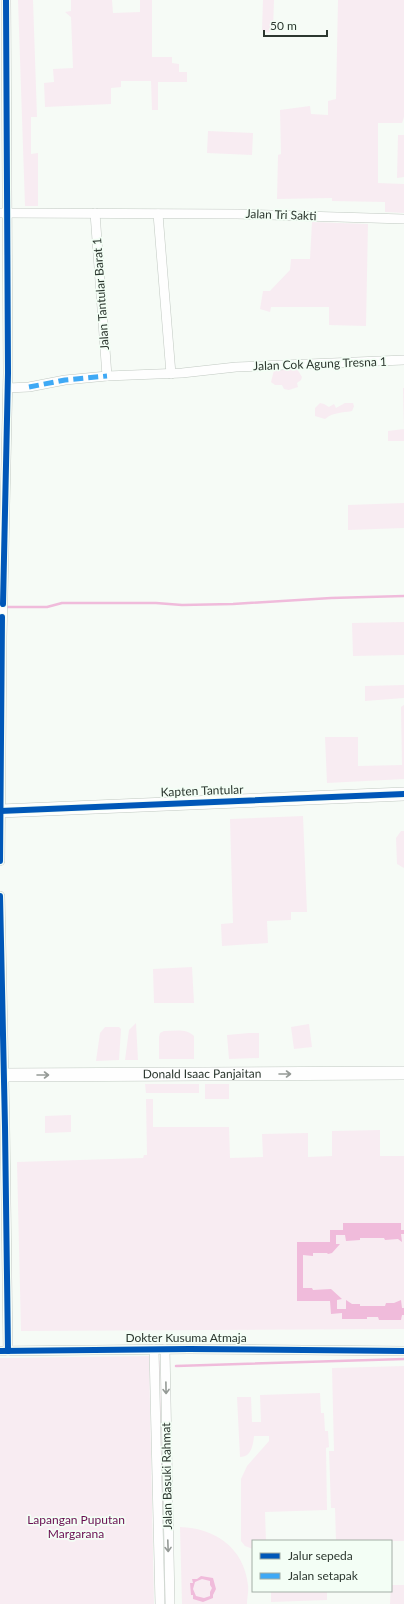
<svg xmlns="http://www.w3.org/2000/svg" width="404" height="1604" font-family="Lato,sans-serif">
  <rect width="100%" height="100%" fill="#f6fbf6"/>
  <g fill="#f8ecf2">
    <path d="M18,0H33L37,117H31V154L38,153V206H25Z"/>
    <path d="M71,0H112L113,13L140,12V0H152V57H172V63L179,64V72H187V82H158V110H152L151,81H121V87L111,88V104L45,107L44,83L54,82L53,69L73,68L71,17L65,12L71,11Z"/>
    <path d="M263,0H274L273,29L268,33L262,30Z"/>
    <path d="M338,0H404V117L402,123H378V183L404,184V213L385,212V202L332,201V198L277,199L278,155L281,154L280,110L310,106L311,114L328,115V101L336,99Z"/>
    <path d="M208,131L253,133L252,155L207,153Z"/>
    <path d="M398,135H404V177L397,178Z"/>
    <path d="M312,222L368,224L366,326L329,325V307H271L270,312L260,309L263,291H270L290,270L291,259H310Z"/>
    <path d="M281,369H297L302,377L301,380L297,383L298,387L289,390L284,389L282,385H275L271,382L274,370Z"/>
    <path d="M403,388H404V441H388V431L404,429Z"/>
    <path d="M320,403L324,404L329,407L334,404L336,408L345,403H353L354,406L352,411C342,413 333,412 325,419L315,416V408Z"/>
    <path d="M404,503V528L348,530V505Z"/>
    <path d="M404,622V655L353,656L352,623Z"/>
    <path d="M404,685V698L365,701V686Z"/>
    <path d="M404,705V779L327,783L325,737H358V766L402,765L401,707Z"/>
    <path d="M303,816L307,912H291V920L267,921L268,943L222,946L221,924L233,923L230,819Z"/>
    <path d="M401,831H404V868L397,864L396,838Z"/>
    <path d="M192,967L194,1003H154L153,969Z"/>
    <path d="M136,1023L138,1060H125L129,1030Z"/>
    <path d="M309,1024L312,1047L294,1049L291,1027Z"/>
    <path d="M105,1027H119L121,1029L119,1060L96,1061L100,1033Z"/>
    <path d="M164,1031C175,1031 186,1028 194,1036V1059H159V1037L160,1033Z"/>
    <path d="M249,1033H259V1058L229,1059L227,1035Z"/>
    <path d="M145,1084H199V1093H146Z"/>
    <rect x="205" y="1084" width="24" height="15"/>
    <path d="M146,1099H153V1127H229L230,1158L263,1157L262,1134L308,1133V1157L332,1156V1131L380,1130V1156H404V1329L21,1331L17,1162L143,1158L144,1155H147Z"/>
    <path d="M71,1115V1132L45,1133V1116Z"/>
    <path d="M149,1356L154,1604H0V1358Z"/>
    <path d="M158,1359L160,1361L163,1506L161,1507Z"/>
    <path d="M404,1366V1541H336L335,1508H331L329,1451H334L332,1368Z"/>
    <path d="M320,1393L321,1413H324L325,1431H328L329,1447L326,1448L327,1510L265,1512L266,1541H253V1549L245,1546L241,1541V1479L247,1466L269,1441V1436H254C253,1446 251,1457 240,1457L237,1397H251L252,1422H261L260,1395Z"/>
    <path d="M180,1527C215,1528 244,1548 248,1585C249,1591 247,1598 247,1604H182Z"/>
    <path d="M391,1585H404V1604H390Z"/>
    <path d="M271,1591H327V1600L271,1602Z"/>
  </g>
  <g fill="#f0bbdb" fill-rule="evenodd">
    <path d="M343,1223H401V1230H404V1234H401L402,1242L398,1239L385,1240L384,1238H360V1240L346,1241L345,1235H336V1244H340L332,1253L328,1254L327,1253H313V1256L303,1255V1288H312L313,1290L331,1289L342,1299L337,1300V1309H346V1300L352,1304H360V1306H385L386,1303H394L401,1300L402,1308H404V1315H402L401,1320H379L378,1317H367V1319H342V1313L331,1314L330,1301H297V1242H330V1230H343Z"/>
    <path d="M201,1576L213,1578L216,1589L213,1595V1598L203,1602L193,1599V1595H191L190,1583H193L192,1579H197ZM202,1579L210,1581V1585L212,1588L210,1592V1596L204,1598L196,1596L193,1589L195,1582Z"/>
  </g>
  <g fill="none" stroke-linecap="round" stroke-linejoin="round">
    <g stroke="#f0bbdb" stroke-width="2.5">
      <path d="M5,607H47L62,603H156L182,605L233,604L331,598L404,596"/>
      <path d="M176,1366L404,1359"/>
    </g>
    <defs>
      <g id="street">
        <path d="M0,213L237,214L404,219"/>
        <path d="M95,213L107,376"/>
        <path d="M158,214L171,374"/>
        <path d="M8,388L29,387L65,380L107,376L182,373L236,367L404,360"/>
        <path d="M0,861L2,638L8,373L6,0"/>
        <path d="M0,896L5,1127L8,1351"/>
        <path d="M154,1349L160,1604"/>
        <path d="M165,1349L170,1604"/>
        <path d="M0,1351L189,1349L404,1351"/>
      </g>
      <g id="secondary">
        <path d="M0,811L404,794"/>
        <path id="s1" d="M0,1075L404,1073"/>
      </g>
    </defs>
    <use href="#street" stroke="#c1c9c2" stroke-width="10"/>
    <use href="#secondary" stroke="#c1c9c2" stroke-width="14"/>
    <use href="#street" stroke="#fefefe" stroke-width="9"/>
    <use href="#secondary" stroke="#fefefe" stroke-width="13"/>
    <path stroke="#3fa9f5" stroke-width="5" stroke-dasharray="10 5" stroke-linecap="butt" d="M29,387L65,380L107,376"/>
    <defs>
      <g id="cycleway">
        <path d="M3,604L8,373L6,0"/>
        <path d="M0,811L404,794"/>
        <path d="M0,861L2,617"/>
        <path d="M0,896L5,1127L8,1351"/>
        <path d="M0,1351L189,1349L404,1351"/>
      </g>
    </defs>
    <use href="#cycleway" stroke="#f3fef5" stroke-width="8"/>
    <use href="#cycleway" stroke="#0057b8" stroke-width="6"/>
  </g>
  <defs><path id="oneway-shaft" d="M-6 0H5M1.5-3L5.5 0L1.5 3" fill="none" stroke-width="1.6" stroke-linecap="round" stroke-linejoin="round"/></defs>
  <g stroke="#959a96">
    <use href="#oneway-shaft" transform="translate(285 1074)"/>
    <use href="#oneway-shaft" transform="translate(43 1075)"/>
    <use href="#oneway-shaft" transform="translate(166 1388) rotate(89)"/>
    <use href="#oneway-shaft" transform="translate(168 1546) rotate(88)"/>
  </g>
  <g text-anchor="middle" stroke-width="3.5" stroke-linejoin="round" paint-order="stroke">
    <g font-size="12" fill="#2c372f" stroke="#f3fef5">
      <text transform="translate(281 215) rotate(2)" y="4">Jalan Tri Sakti</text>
      <text transform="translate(101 294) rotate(-94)" y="4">Jalan Tantular Barat 1</text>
      <text transform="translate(320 364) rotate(-2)" y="4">Jalan Cok Agung Tresna 1</text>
      <text transform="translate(202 791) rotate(-2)" y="4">Kapten Tantular</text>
      <text dy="4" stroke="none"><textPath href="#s1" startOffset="202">Donald Isaac Panjaitan</textPath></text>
      <text x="186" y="1342">Dokter Kusuma Atmaja</text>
      <text transform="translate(167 1476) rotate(-91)" y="4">Jalan Basuki Rahmat</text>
    </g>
    <g font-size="12" fill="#690e51" stroke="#f3fef5">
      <text x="76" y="1524">Lapangan Puputan<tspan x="76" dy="14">Margarana</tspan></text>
    </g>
  </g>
  <rect x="252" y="1540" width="140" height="52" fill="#f3fef5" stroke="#a3aea6"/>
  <rect x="260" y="1553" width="20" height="6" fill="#0057b8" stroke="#a3aea6"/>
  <text x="288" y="1560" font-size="12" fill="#2c372f">Jalur sepeda</text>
  <rect x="260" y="1573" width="20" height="6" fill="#3fa9f5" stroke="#a3aea6"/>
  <text x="288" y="1580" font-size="12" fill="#2c372f">Jalan setapak</text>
  <path d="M264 30v6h63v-6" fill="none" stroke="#2c372f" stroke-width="2"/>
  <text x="270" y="30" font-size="12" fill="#2c372f" stroke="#f3fef5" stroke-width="3" paint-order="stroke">50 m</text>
</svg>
